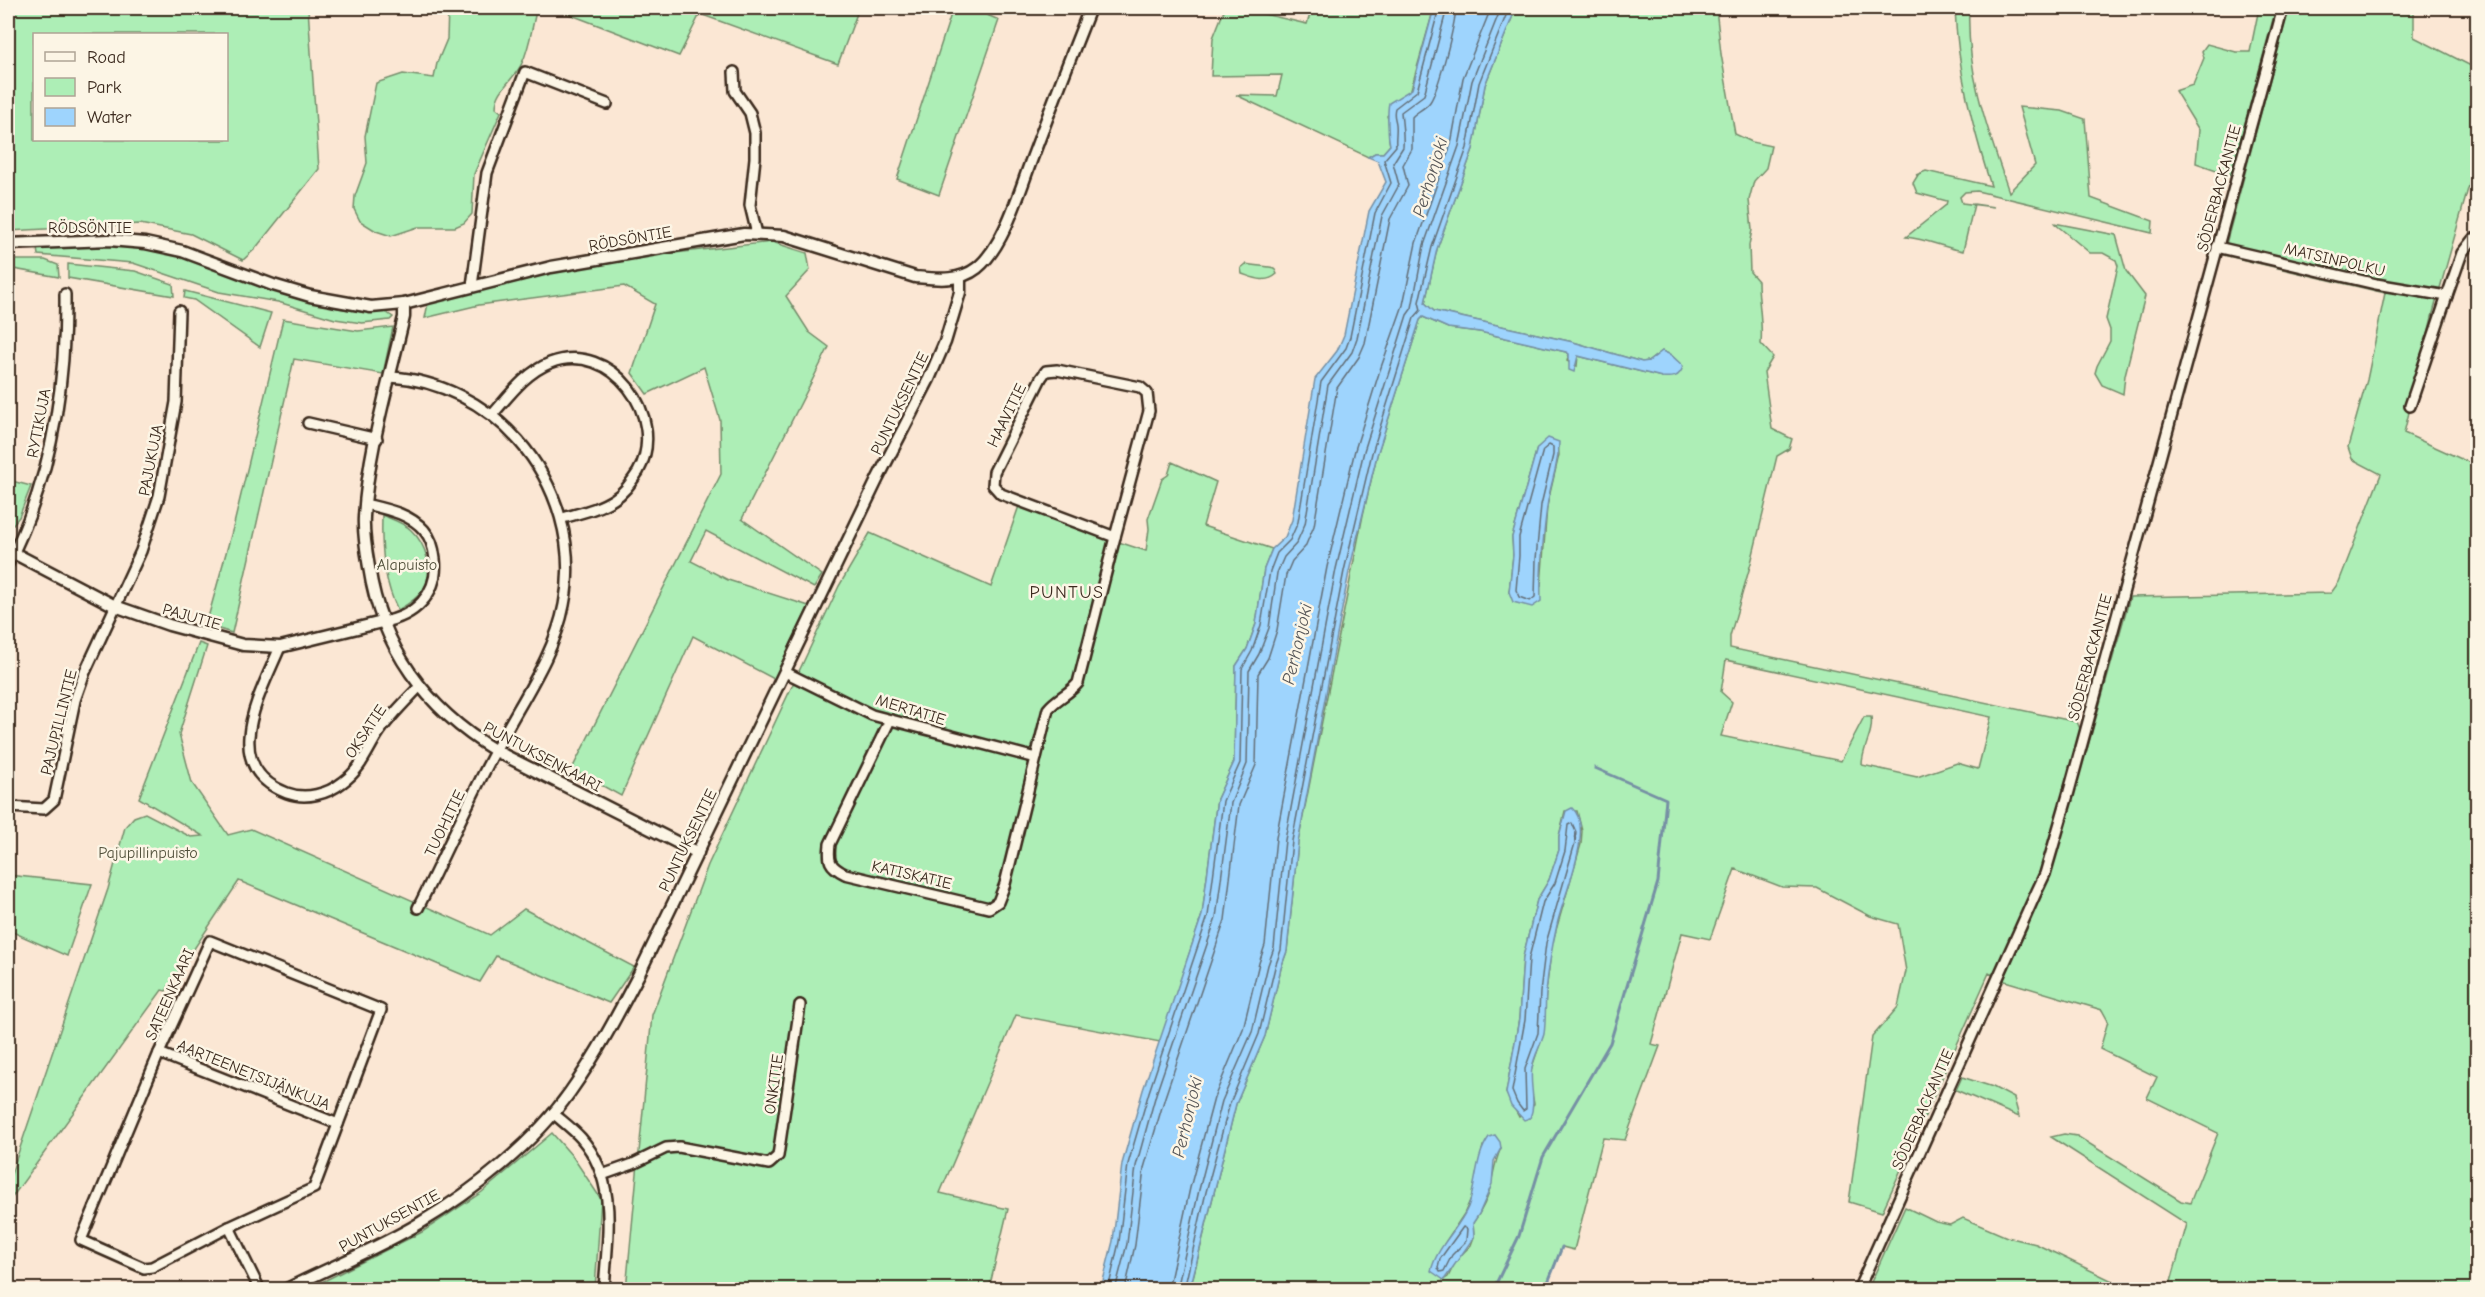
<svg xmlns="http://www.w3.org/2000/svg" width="2485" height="1297" font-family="'Comic Neue',sans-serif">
  <rect width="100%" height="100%" fill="#fbe7d4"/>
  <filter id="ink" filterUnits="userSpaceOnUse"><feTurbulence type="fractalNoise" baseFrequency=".0167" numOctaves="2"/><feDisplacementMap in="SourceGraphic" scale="12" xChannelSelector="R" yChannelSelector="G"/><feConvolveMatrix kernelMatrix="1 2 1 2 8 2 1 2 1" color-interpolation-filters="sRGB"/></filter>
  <g filter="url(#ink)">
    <g fill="#adeeb6" stroke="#748c6a" stroke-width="1.5" fill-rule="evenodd">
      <path d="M8,8H308L319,169L255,249L243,260L191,234L140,224L8,231ZM34,34H226V140H34Z"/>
      <path d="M448,8H537C532,25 530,47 522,63C515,79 496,89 496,108L501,112L474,174L472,214L464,223L455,227H418L391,236L376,231L360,221L354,209L355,196L367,163L365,136L376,83L403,74L434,78L437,63L447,39Z"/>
      <path d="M553,8H859L838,64L700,14L679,56Z"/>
      <path d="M953,8H981L980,12L999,20L939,195L897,179Z"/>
      <path d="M1225,8H1238L1307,24L1312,8H1434L1411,89L1387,116C1391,126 1387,134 1390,145L1383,153H1375L1368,157L1236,95L1277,96L1282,75L1211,76L1213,38Z"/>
      <path d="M1516,8H1716L1721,54L1735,134L1752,142L1771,146L1766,168L1754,181L1749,200L1752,230L1749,245L1750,272L1758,281C1758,302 1763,322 1761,344L1773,357L1764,372L1772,429L1792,439L1789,449L1777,456L1751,563L1730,636V648L2077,722L2088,746L2130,597L2331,593L2339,582L2381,474L2352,459L2348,447L2367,380L2385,293L2223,255L2289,8H2414V37L2477,69V157L2433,313L2404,433L2477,466V1289H2169L2187,1224L2051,1137L2064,1134L2077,1136L2181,1201L2190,1203L2218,1133L2147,1098L2157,1077L2100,1049L2108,1021L2102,1010L2005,981L1989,973L1882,1212L1849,1202L1872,1037L1898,1007L1906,971L1898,924L1870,916L1817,888L1782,887L1735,869L1710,939L1682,933L1651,1044L1660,1046L1625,1140L1603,1138L1574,1250L1562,1247L1545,1289L1190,1290L1236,1104L1265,1036L1281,968L1287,951L1298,842L1363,515L1377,455L1420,320L1423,317L1448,328L1480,332L1566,352L1569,354L1567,361L1577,366L1578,356L1662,377L1683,367L1671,355L1662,351L1649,361L1642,362L1573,342L1434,311L1425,303L1437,249L1473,149L1485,85ZM1558,442L1559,455L1547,506L1541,586L1509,592L1513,555L1512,537L1537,448ZM1726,660L1991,717L1978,769L1957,763L1917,777L1862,765C1862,748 1874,733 1871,717H1864L1841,761L1721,736L1732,702L1721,692ZM1565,811H1577L1582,831L1581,844L1552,944L1546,992L1543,1035L1531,1070V1088L1534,1104L1519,1117L1506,1093L1519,1019L1523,957L1537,900L1549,880L1559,850V836ZM1483,1146L1501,1148C1495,1161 1494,1171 1491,1184C1488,1198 1481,1212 1473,1223L1474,1237L1471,1245L1457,1259L1448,1277L1443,1280L1444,1244L1464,1214L1472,1196Z"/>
      <path d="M1955,8H1969C1966,72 1988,131 2009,192L2035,165L2019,107L2062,111L2085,119L2091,198L2153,221L2152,233L1977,191L1965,192L1960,197L1962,203L1994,207L1974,204L1963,251C1943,247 1926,239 1906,237L1946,205L1947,201L1917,193L1913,183L1918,175H1916L1926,171L1991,186C1973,128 1957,68 1955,8Z"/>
      <path d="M2259,8H2276L2231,175L2196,163L2199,130L2175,91L2193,85L2204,58L2202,51L2207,44L2236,52H2250Z"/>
      <path d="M2054,223L2116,235L2126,271L2145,296L2125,375L2123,394L2102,385L2095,373L2097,366L2110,341V330L2106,319L2118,266L2116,260L2103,253H2090Z"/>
      <path d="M772,242L807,253L810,270L786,296L809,332L829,347L742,519L822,575L814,588L706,531L691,561L728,580L809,606L774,679L693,636L621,796L572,769L721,474L720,420L704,367L647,394L632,373L655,304L624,286L479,305L425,318L428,303L538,275L622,259Z"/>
      <path d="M110,246L146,248L182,257L281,293L337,308L363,312L384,311L393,317L390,320L362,323L335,319L278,302L219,292L133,263L38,255L37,248Z"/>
      <path d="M8,260H45L58,265L59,277L8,268Z"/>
      <path d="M68,264L135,271L173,284L174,296L68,278Z"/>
      <path d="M1246,264C1254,266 1269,266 1274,268L1277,274C1266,284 1254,278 1242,274L1241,268Z"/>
      <path d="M185,291L271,313L260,347L194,300L184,298Z"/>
      <path d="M283,319L358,331L393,327L383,374L294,359L232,633L206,625L234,524Z"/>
      <path d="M1172,462L1216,482L1203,526L1272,549L1264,569L1256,624L1247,649L1236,666L1234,762L1217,799L1202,915L1160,1042L1016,1015L940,1193L1008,1209L989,1289L626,1290L652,1015L708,865L839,586L870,533L991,587L1020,503L1050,514L1061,523L1146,551L1149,529L1148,519L1162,479L1168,475Z"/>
      <path d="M8,480L31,486L19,517L8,530Z"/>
      <path d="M382,515C391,519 404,523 411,530C426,544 435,571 423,590C417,599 407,605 398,610C384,583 381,545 382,515Z"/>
      <path d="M199,643L207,646L179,734L192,783L228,835L251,829L490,935L524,909L634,967L609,1003L496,956L480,982L239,881L166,991L162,990L8,1203V1183L108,889L125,827L134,817L145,813L191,837L203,836L139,798Z"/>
      <path d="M8,875L92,884L67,956L8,930Z"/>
      <path d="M1962,1077L1993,1087L2014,1098L2019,1117L1956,1090Z"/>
      <path d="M552,1133L573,1157L601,1199L595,1289H308L422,1232L482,1192Z"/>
      <path d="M1905,1207L1936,1222L1950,1225L1963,1218L2007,1237L2036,1244L2129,1289H1868Z"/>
    </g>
    <g fill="#9ed4fd" stroke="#7690a4" stroke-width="1.5">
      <path d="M1434,8H1516L1485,85L1473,149L1437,249L1425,303L1434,311L1573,342L1642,362L1649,361L1662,351L1671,355L1683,366C1680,378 1672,378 1662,377L1578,356L1574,372L1569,370V354L1566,352L1480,332L1448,328L1423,317L1420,320L1377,455L1349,572L1298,842L1287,951L1281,968L1265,1036L1236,1104L1190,1289H1101L1113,1241L1122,1164L1143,1090L1202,915L1217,799L1234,762L1236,666L1247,649L1256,624L1264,569L1272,549L1285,537L1292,520L1315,379L1337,351L1344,335L1369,211L1386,182L1378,161L1368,157L1375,153H1383L1390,145C1388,137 1387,112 1389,103L1412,89Z"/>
      <path d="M1548,438L1559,442C1559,465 1550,484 1547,507C1543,538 1540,570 1541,601L1532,607L1513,602L1509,592L1513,555L1512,537L1537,448Z"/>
      <path d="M1572,808C1596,827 1562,899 1557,925C1552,947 1548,970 1546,993C1545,1006 1546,1021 1544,1034C1541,1045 1534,1056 1532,1068C1529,1085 1537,1101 1530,1118L1524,1120L1511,1106L1506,1093L1519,1019L1523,957L1537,900L1549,880L1559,850V836L1566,811Z"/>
      <path d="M1495,1135L1500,1142L1501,1148L1494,1161L1492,1184L1479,1214L1473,1223L1474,1237L1444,1280L1431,1271C1437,1246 1458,1230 1468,1207C1477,1184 1475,1156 1489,1137Z"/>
    </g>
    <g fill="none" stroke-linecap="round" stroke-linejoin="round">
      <g stroke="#636e77" stroke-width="1.5">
        <path d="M1549,445L1553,447V455L1541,505L1536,559L1535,597L1530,601L1519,597L1516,590L1519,556V537L1543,450Z"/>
        <path d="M1572,823L1576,832L1575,843L1546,943L1540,992L1538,1033L1525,1069L1526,1109L1523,1111L1517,1103L1512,1091L1525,1020L1529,958L1543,902L1555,883L1565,851L1568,825Z"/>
        <path d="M1463,1227L1467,1229L1466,1241L1452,1255L1444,1271L1440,1272L1438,1268L1440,1259Z"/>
        <path d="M1108,1290L1119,1242L1128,1164L1149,1092L1208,916L1223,801L1240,763L1242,669L1252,651L1261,625L1270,571L1277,553L1290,540L1298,522L1321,382L1346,348L1350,337L1375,213L1391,183L1384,160L1396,146C1395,138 1397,131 1396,124C1395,117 1393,115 1395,108L1417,91L1439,8"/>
        <path d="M1115,1290L1127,1244L1136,1166L1156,1094L1216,918L1231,803L1247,764L1249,671L1259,654L1269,628L1277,573L1284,557L1296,544L1305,524L1328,385L1352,352L1357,338L1382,216L1399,185L1393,163L1403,147C1404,135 1402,124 1401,112L1424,95L1447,8"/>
        <path d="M1125,1290L1135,1245L1144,1168L1165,1097L1225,920L1239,805L1256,765L1258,674L1268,658L1277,630L1286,575L1292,561L1305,547L1314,526L1337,388L1359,357L1365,343L1390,219L1408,186L1403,165L1412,149V117C1417,111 1425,109 1430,102C1439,89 1455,24 1456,8"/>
        <path d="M1168,1290L1190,1188L1214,1098L1243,1029L1259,963L1265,945L1276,838L1327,567L1355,450L1379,373L1403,305L1416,243L1451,144L1463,78L1491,8"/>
        <path d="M1177,1290L1199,1190L1222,1101L1252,1032L1268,965L1274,948L1285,840L1336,569L1364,451L1407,315L1412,308L1424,245L1459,146L1472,81L1501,8"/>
        <path d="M1184,1290L1206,1192L1230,1103L1259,1034L1275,967L1281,950L1292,841L1344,571L1372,453L1414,318L1421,310L1419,302L1432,247L1467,148L1479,83L1509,8"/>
      </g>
      <g stroke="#7690a4" stroke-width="3">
        <path d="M1493,1290L1519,1236L1543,1157L1610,1043L1658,882L1666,799L1595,768"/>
        <path d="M1545,1290L1562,1247"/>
      </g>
      <defs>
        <g id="minor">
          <path d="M734,72L735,91L750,113L755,133V158L750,205L757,234"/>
          <path d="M2217,247L2376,284L2447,296L2410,406"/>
          <path d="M472,286L487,173L525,72L607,104"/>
          <path d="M2447,296L2462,253L2473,239"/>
          <path d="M1057,370L1140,387L1147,393L1149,411L1115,537L1001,494L993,485L994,472L1041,378L1046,371Z"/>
          <path d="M391,377C439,380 485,403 518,440C557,484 576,546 564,605C555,653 524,697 501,740C471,795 446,852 418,908"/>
          <path d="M492,415C509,396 525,373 550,363C611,339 669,417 638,472C631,482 625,492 614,499C599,509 580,513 563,518"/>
          <path d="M308,423L377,439"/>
          <path d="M365,504C385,509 409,513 424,530C431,538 434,549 435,559C439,594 414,617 382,622"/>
          <path d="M8,564C51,481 66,386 65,294"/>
          <path d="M280,647C261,693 217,766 287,793C306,800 328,794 343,782C362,769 368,748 380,731C392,714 406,701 420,686"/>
          <path d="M785,672L872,715L1036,758"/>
          <path d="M890,720L830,844C828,861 829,866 845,874L989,908L998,902L1005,884L1048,709C1057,698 1069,694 1078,683L1115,537"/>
          <path d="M8,807L44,809L54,800L75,700L85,672L141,551L159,496L176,402L179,311"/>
          <path d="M210,941L381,1010L314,1188L229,1227L152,1267L144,1268L81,1240L159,1053Z"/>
          <path d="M159,1053L338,1124"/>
          <path d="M553,1113C562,1121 573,1129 581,1138C619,1182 607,1237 604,1290"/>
          <path d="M602,1175L633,1164L666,1148L679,1147L769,1164L778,1156L800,1005"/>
          <path d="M229,1227L260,1290"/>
          <path d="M1858,1290L2036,893L2045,874L2068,795L2283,8"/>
        </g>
        <g id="tertiary">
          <path d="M8,244L109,240L145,243L182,251L273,285L310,296L371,307L404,304L551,267L744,234L784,236L915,277C937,279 959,282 977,268C1005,246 1021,186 1034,153C1052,105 1071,56 1090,8"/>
          <path d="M404,304V317C389,382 368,450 364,517C363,534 366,550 369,567C381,647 426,709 496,751L698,853"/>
          <path d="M8,550L115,606L169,625L243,645L280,647L382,622"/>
          <path d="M285,1290C330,1267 377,1249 420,1223C474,1191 534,1143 570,1092C597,1054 618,1014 639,974L878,478L929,379L945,342L960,292V277"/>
        </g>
      </defs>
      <use href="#minor" stroke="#3b2a1e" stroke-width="14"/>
      <use href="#tertiary" stroke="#3b2a1e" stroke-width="15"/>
      <use href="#minor" stroke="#fcf5e5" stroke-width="9"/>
      <use href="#tertiary" stroke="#fcf5e5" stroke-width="10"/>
    </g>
  </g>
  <g text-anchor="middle" stroke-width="5" stroke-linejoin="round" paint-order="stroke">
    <g font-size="16" fill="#3b2a1e" stroke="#fcf5e5">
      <text transform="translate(2218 188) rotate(-75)" y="6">SÖDERBACKANTIE</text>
      <text x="90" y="233">RÖDSÖNTIE</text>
      <text transform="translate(630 238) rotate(-10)" y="6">RÖDSÖNTIE</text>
      <text transform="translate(2335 259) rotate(13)" y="6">MATSINPOLKU</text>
      <text transform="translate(899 403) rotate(-64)" y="6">PUNTUKSENTIE</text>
      <text transform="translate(1006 415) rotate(-64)" y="6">HAAVITIE</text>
      <text transform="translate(38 423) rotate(-79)" y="6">RYTIKUJA</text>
      <text transform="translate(150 460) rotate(-79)" y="6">PAJUKUJA</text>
      <text transform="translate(192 616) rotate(16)" y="6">PAJUTIE</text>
      <text transform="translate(2089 657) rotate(-75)" y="6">SÖDERBACKANTIE</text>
      <text transform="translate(911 709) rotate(17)" y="6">MERTATIE</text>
      <text transform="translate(58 722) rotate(-76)" y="6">PAJUPILLINTIE</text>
      <text transform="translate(365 731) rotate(-56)" y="6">OKSATIE</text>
      <text transform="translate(543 756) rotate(28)" y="6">PUNTUKSENKAARI</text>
      <text transform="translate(444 823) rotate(-64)" y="6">TUOHITIE</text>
      <text transform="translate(687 840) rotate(-64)" y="6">PUNTUKSENTIE</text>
      <text transform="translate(912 874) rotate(13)" y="6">KATISKATIE</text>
      <text transform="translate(169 994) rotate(-66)" y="6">SATEENKAARI</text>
      <text transform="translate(254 1074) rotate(22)" y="6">AARTEENETSIJÄNKUJA</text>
      <text transform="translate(773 1084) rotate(-82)" y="6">ONKITIE</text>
      <text transform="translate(1922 1109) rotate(-66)" y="6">SÖDERBACKANTIE</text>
      <text transform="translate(389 1220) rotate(-29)" y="6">PUNTUKSENTIE</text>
    </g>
    <g font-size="16" fill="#52513c" stroke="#fcf5e5">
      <text x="407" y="570">Alapuisto</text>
      <text x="148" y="858">Pajupillinpuisto</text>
    </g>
    <g font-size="18" font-style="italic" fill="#545456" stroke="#fcf5e5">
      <text transform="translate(1430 177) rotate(-73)" y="6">Perhonjoki</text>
      <text transform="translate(1297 644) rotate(-77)" y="6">Perhonjoki</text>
      <text transform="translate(1187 1117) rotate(-77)" y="6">Perhonjoki</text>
    </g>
    <g font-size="18" letter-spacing="1.5" fill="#3b2a1e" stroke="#fcf5e5">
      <text x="1067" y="598">PUNTUS</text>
    </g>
  </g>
  <rect width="2485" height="1297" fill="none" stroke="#fcf5e5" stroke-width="30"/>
  <rect x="15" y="15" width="2455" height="1267" fill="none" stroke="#3b2a1e" stroke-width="2" filter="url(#ink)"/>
  <rect x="33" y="33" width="195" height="108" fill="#fcf5e5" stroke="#afa495" stroke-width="1.5"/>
  <rect x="45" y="52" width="30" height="9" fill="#fcf5e5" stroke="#afa495" stroke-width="1.5"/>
  <text x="87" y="63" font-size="18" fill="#3b2a1e">Road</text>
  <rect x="45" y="78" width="30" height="18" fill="#adeeb6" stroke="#afa495" stroke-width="1.5"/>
  <text x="87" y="93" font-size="18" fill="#3b2a1e">Park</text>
  <rect x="45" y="108" width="30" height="18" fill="#9ed4fd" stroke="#afa495" stroke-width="1.5"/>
  <text x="87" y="123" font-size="18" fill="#3b2a1e">Water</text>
</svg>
